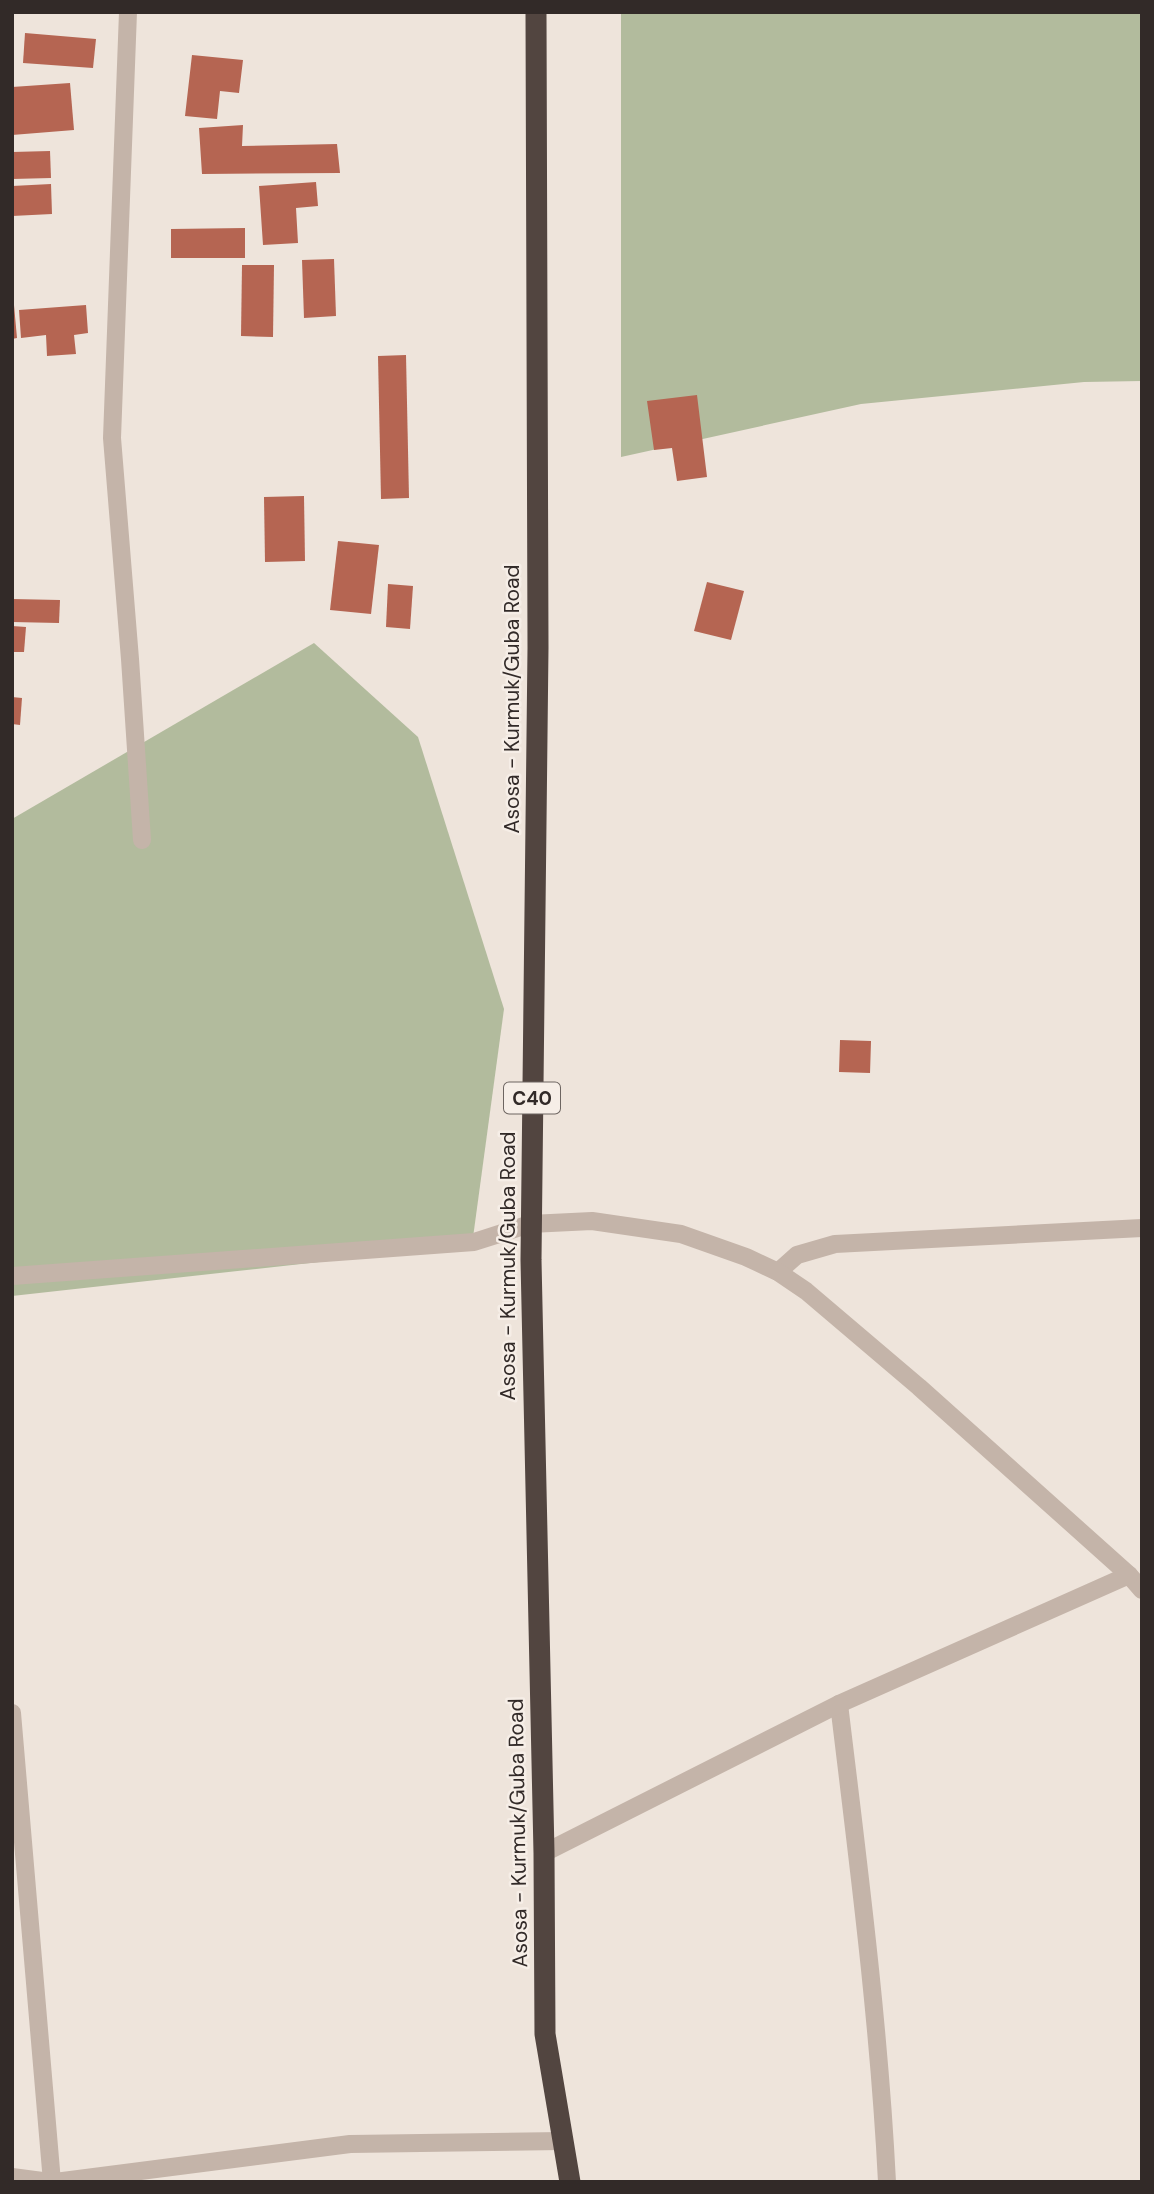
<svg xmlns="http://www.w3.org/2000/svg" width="1154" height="2194" font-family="'DM Sans',sans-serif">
  <rect width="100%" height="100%" fill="#eee4db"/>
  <g fill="#b2bb9d">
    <path d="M621,12H1142V381L1084,382L861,404L621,457Z"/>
    <path d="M314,643L418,737L504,1009L472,1245L12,1296V819Z"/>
  </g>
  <g fill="#b56552">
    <path d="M25,33L96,39L93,68L23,63Z"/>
    <path d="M192,55L243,60L239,93L220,91L217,119L185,116Z"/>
    <path d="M70,83L74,130L12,135V87Z"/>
    <path d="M243,125L242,146L337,144L340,173L202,174L199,128Z"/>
    <path d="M50,151L51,178L12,179V152Z"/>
    <path d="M316,182L318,206L296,208L298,243L263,245L259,186Z"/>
    <path d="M51,184L52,214L12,216V186Z"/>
    <path d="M245,228V258H171V229Z"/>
    <path d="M334,259L336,316L304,318L302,260Z"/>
    <path d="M242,265H274L273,337L241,336Z"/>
    <path d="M12,305H14L17,338L12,339Z"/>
    <path d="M86,305L88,333L74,335L76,354L47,356L46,335L21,338L19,310Z"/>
    <path d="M406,355L409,498L381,499L378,356Z"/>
    <path d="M697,395L707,477L677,481L672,448L654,450L647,401Z"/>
    <path d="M304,496L305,561L265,562L264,497Z"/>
    <path d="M338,541L379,545L371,614L330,610Z"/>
    <path d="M707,582L744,591L731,640L694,631Z"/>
    <path d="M388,584L413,586L410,629L386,627Z"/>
    <path d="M12,599L60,600L59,623L12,622Z"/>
    <path d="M12,626L26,627L24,652H12Z"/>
    <path d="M12,697L22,698L20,725L12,724Z"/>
    <path d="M840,1040L871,1041L870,1073L839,1072Z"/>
  </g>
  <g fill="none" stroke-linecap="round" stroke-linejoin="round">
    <g stroke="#c4b4a9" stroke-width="18">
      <path d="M128,12L112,438L130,659L142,840"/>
      <path d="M778,1272L797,1255L835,1244L1142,1228"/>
      <path d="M12,1276L474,1242L530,1224L592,1221L681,1234L746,1257L778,1272L806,1291L919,1387L1129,1575L1142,1590"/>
      <path d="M839,1704C858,1862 879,2022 887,2182"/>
      <path d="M12,1713L52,2182"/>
      <path d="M544,1853L839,1704L1129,1575"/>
      <path d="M12,2177L50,2182"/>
      <path d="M55,2182L350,2144L562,2141"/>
    </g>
    <path stroke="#524540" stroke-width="21" d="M536,12L538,648L531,1260L544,1853L545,2034L570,2182"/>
  </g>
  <g text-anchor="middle" stroke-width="5" stroke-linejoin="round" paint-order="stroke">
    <rect fill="#f6eee7" stroke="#6d6561" stroke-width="2" x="504" y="1082.5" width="56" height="31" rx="5"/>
    <g font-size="19" font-weight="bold" fill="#322a28">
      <text x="532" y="1105">C40</text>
    </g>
    <g font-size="21" fill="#322a28" stroke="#f6eee7">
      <text transform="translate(512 699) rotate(-90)" y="7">Asosa - Kurmuk/Guba Road</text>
      <text transform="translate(508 1266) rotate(-90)" y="7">Asosa - Kurmuk/Guba Road</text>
      <text transform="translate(518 1833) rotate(-91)" y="7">Asosa - Kurmuk/Guba Road</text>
    </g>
  </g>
  <rect width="1154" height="2194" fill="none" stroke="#322a28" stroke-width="28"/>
</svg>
